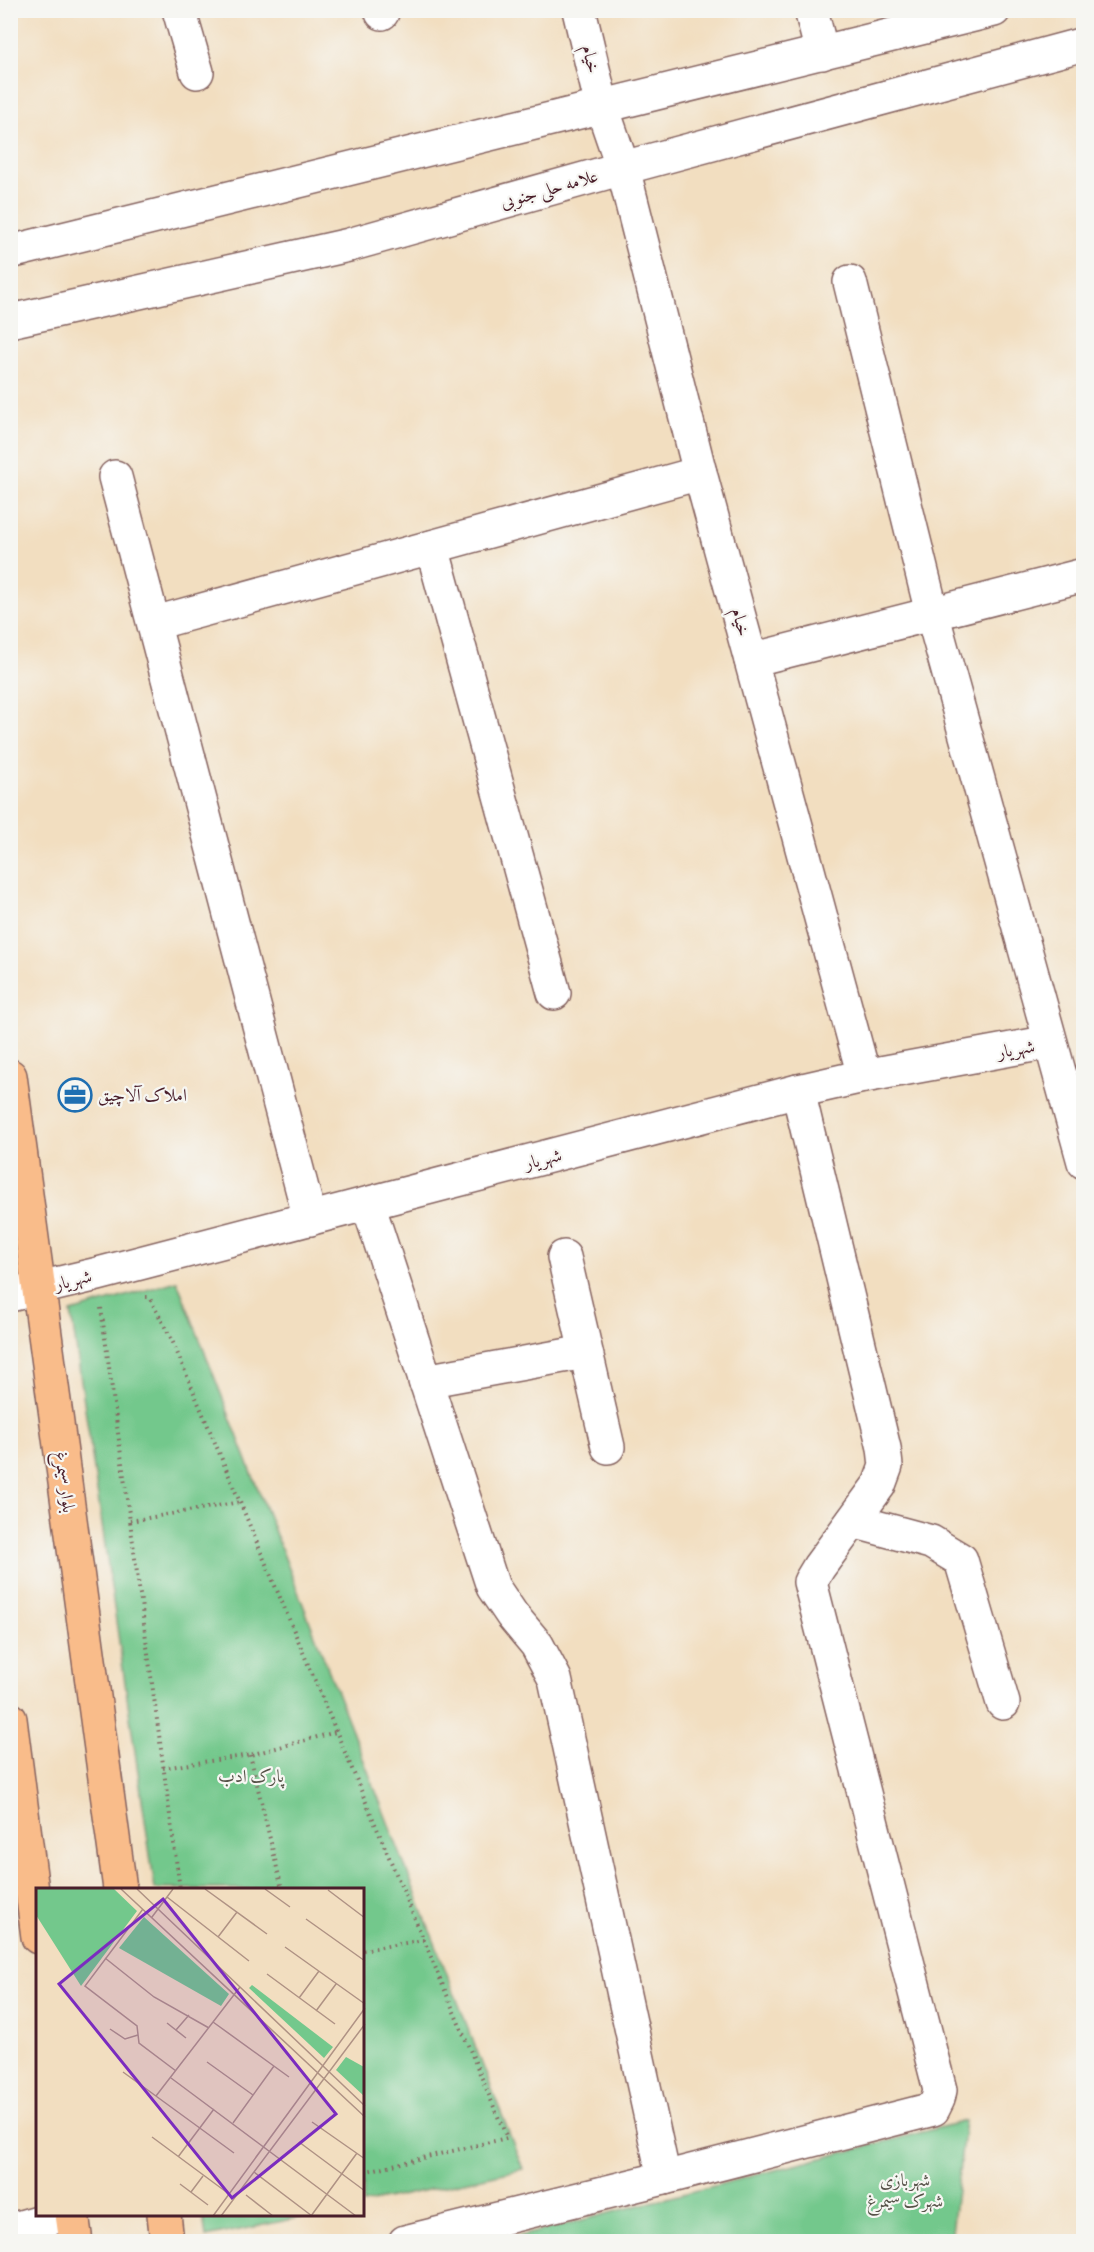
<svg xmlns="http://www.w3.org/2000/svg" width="1094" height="2252" font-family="Alegreya,Amiri,serif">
  <rect width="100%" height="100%" fill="#f6f6f2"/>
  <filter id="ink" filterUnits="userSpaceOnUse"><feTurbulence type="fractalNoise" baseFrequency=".0167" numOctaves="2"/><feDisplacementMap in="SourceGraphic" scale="12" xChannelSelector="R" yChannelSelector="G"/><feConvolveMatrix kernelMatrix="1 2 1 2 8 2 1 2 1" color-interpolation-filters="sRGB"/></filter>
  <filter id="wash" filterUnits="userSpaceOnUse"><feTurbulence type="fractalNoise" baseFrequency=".008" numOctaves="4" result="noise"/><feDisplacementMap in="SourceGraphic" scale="24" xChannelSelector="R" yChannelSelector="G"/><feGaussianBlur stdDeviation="1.35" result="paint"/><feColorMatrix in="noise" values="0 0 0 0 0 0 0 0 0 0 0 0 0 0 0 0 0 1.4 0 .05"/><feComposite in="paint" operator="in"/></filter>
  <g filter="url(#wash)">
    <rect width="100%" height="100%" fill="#f2dec0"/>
    <g fill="#73c88c" stroke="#5e745c" stroke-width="1.5">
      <path d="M177,1281L523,2169L363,2204V1889H155L71,1312Z"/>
      <path d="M965,2121L951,2241H501Z"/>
      <path d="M203,2215V2214L312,2215L206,2237Z"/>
    </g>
  </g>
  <g filter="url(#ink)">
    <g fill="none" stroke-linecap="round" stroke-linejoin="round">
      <defs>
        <g id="minor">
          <path d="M179,10L197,72"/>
          <path d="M381,10L382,13"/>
          <path d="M579,10L602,107L623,168L700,473L864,1076"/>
          <path d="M811,10L822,53"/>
          <path d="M10,252L994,10"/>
          <path d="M850,282L932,613L1084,1162"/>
          <path d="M10,321L349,245L623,168L1084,44"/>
          <path d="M115,477L310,1219"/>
          <path d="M432,547L554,993"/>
          <path d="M155,623L700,473"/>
          <path d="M751,660L1084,575"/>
          <path d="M368,1204L493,1587L512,1615L537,1645L555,1679L664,2178"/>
          <path d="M564,1257L608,1447"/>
          <path d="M10,1295L98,1274L798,1091L864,1076L1050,1042"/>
          <path d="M425,1381L585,1352"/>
          <path d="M853,1521L931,1542L961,1560L1003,1703"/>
          <path d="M10,2230L66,2214"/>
          <path d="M405,2242L664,2178L933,2109L938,2099L940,2090L810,1582L819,1567L879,1485L886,1466L884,1448L798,1091"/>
        </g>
        <g id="major">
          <path d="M10,1076L120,1889"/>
          <path d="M10,1719L38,1937"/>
          <path d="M72,2214L76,2242"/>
          <path d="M164,2214L167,2242"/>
        </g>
      </defs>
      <use href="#minor" stroke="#85625f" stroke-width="36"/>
      <use href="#major" stroke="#85625f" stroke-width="36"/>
      <g stroke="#85625f" stroke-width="4" stroke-dasharray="1.5 4.5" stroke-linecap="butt">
        <path d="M146,1297H149L171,1338L507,2138L363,2172"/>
        <path d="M101,1308L180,1889"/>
        <path d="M130,1521L240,1502"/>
        <path d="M250,1755L282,1889"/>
        <path d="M163,1768L250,1755L336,1732"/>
        <path d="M363,1950L424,1940"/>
      </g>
      <use href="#minor" stroke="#fff" stroke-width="33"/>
      <use href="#major" stroke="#f9bc8a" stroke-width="33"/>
    </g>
  </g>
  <defs>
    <symbol id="office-ring" viewBox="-11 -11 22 22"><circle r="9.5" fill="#f6f6f2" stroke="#1f6fb2" stroke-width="1.5"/><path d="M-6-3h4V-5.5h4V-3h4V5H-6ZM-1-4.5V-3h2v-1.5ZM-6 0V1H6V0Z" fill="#1f6fb2"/></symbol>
  </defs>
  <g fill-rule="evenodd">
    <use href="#office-ring" x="56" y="1076" width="38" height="38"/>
  </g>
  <g text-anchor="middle" stroke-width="4.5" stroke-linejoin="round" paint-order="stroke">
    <g font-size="18" fill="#4a1f2b" stroke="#f6f6f2">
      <text transform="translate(591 59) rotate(77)" y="6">خیام</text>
      <text transform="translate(549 189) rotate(-16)" y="6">علامه حلی جنوبی</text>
      <text transform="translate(741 622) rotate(75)" y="6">خیام</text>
      <text transform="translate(1016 1049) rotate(-10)" y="6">شهریار</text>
      <text transform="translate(543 1159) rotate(-14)" y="6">شهریار</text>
      <text transform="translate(73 1280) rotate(-14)" y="6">شهریار</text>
      <text transform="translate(65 1482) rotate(82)" y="6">بلوار سیمرغ</text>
    </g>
    <g font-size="18" fill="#4a1f2b" stroke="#f6f6f2" text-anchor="start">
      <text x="98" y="1101">املاک آلاچیق</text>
    </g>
    <g font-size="18" fill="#565248" stroke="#f6f6f2">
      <text x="251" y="1782">پارک ادب</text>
      <text x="905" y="2186">شهربازی<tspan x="905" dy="21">شهرک سیمرغ</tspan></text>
    </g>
  </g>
  <g transform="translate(36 1888)">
    <rect width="328" height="328" fill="#f2dec0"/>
    <path d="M0,1H78L101,23L45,98L0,27ZM108,29L193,106L185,118L83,60ZM216,97L297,159L288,170L213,100ZM310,169L328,179V208L300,182Z" fill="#73c88c"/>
    <path fill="none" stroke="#af9284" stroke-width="1.5" d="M85,1L329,229M101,1L329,218M169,1L231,46M229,1L254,19M292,2L329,30M131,9L213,73M107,21L49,98L101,138L103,155L140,183M116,29L137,1M270,31L329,73M182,49L201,24M249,59L329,116M69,70L118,109L173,140M231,86L299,136M263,110L283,83M280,123L300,96M177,134L253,189M131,135L150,150M74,141L89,151L102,147M140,142L153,127M171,174L217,207M87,184L198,265M135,190L320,328M120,208L204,99M276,234L329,271M197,235L238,178M116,249L193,306M263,254L329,303M142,269L178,221M218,284L276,328M144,296L172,317M155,304L167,288M210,307L237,328M177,328L329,120M185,328L329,136M275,328L321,265"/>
    <path fill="#7b2cbf" fill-opacity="0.15" stroke="#7b2cbf" stroke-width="3" d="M127,11L300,226L196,310L23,96Z"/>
    <rect width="328" height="328" fill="none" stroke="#4a1f2b" stroke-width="3"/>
  </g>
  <rect width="1094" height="2252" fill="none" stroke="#f6f6f2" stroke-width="36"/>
</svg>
